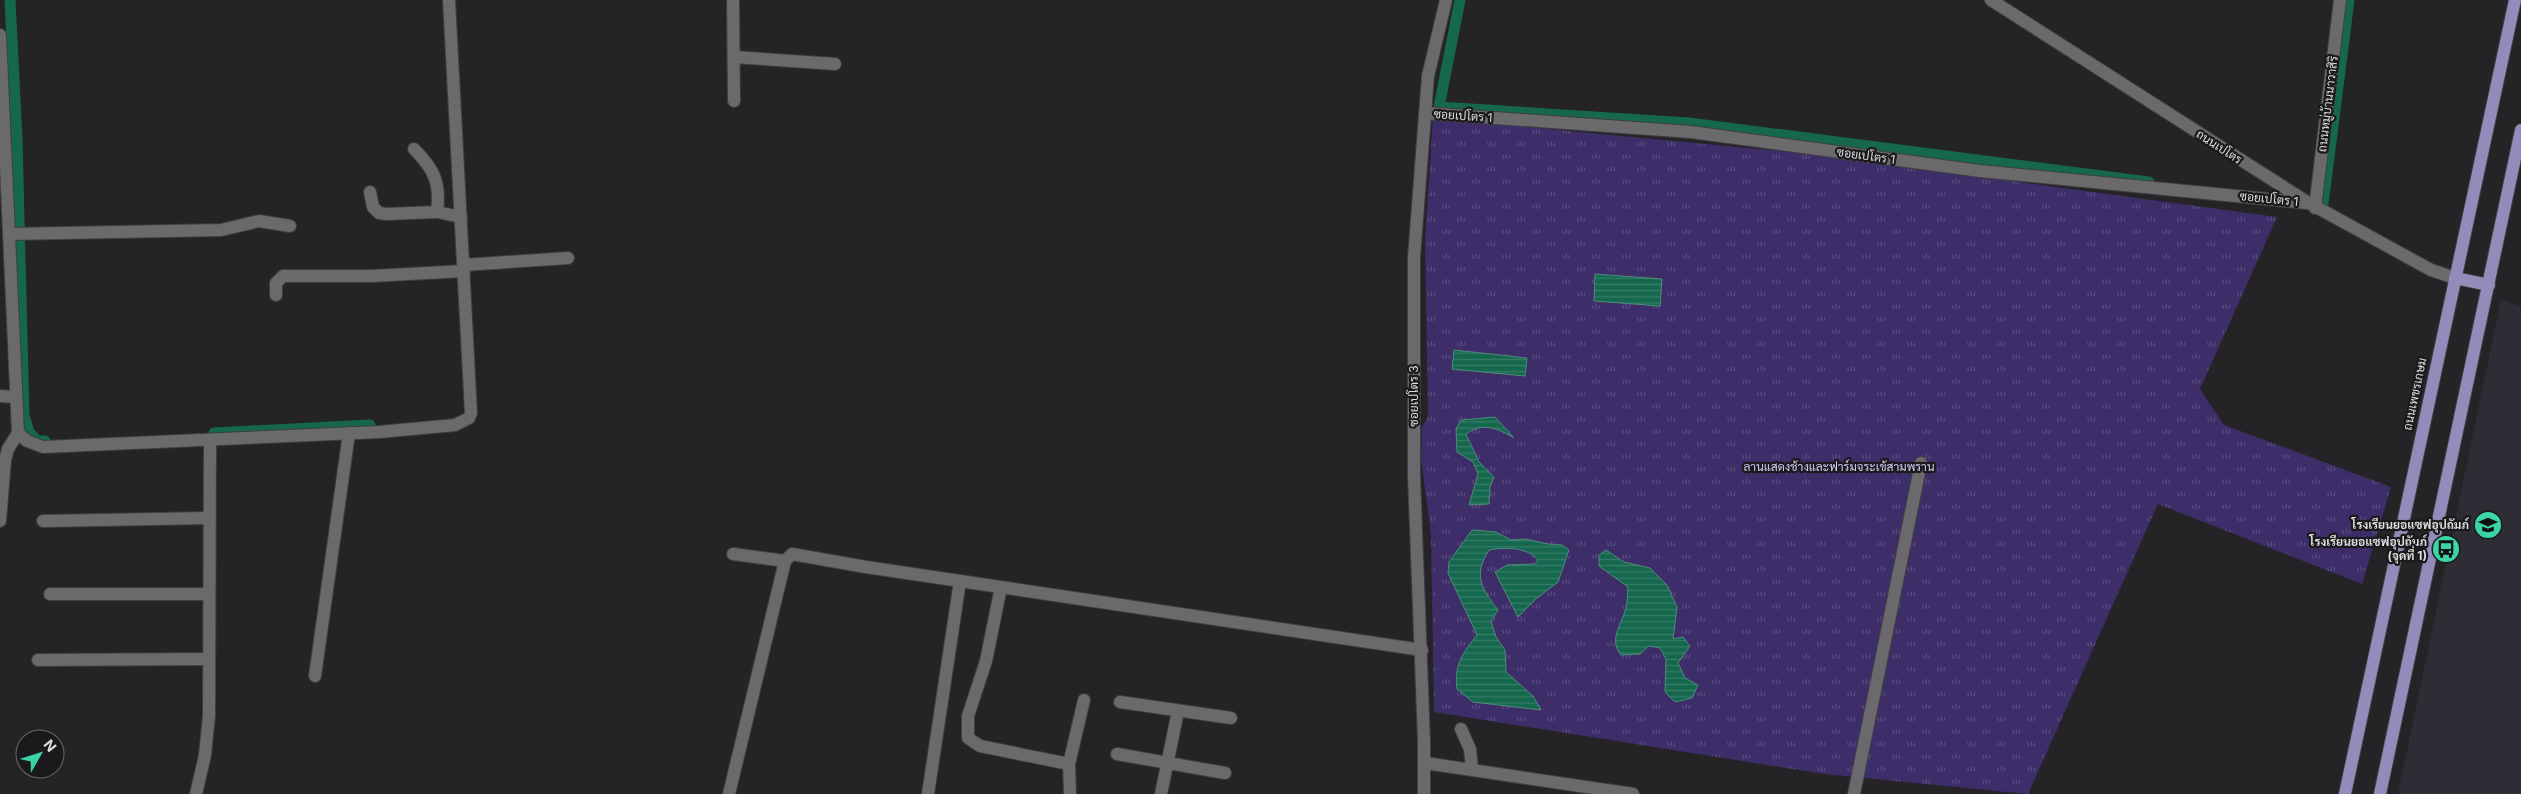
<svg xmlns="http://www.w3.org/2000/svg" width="2521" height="794" font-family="Inter,Sarabun,sans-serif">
  <defs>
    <pattern id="grass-tufts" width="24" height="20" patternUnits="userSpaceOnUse" patternTransform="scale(1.25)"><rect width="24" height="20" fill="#3d2e69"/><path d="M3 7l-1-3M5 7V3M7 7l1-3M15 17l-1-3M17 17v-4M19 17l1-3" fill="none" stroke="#594c7e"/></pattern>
    <pattern id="water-rules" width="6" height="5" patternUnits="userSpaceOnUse" patternTransform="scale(1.25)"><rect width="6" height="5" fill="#15684e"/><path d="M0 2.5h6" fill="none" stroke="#377d67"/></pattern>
  </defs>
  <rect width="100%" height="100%" fill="#242326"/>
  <path fill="#2e2c34" d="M2501,300L2521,306V794H2398Z"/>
  <path fill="url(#grass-tufts)" d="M1433,118L1821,155L2277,217L2200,389L2224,425L2391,487L2362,584L2158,504L2028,794L1824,774L1434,712L1431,535L1421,458L1422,427L1428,416L1425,241Z"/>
  <g fill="url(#water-rules)" stroke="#518b7a">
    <path d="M1595,274L1662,279L1660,306L1594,301Z"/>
    <path d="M1454,350L1527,358L1525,376L1452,369Z"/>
    <path d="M1495,417L1514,438C1498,428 1482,422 1466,434L1479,462L1494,477L1490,487L1489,504L1469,505L1478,474L1473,462L1457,452L1456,429L1461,420Z"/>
    <path d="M1472,530L1496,532L1511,540L1525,539L1548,544L1562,545L1569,550L1558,582L1537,598L1518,617L1495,572L1507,565L1535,564L1538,560C1528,547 1504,547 1489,550C1473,575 1481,588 1498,610L1491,621L1496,637L1505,650L1506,672L1533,696L1541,710L1473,702L1457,689C1454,664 1463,653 1477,635L1448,573L1449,562Z"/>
    <path d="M1606,550L1624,562L1650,568L1667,585L1677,607L1673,639L1683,637L1690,646L1678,663L1685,678L1698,685L1692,698L1675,702L1665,692L1666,659L1660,648L1649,646L1640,654L1621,655C1609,639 1620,628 1625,611C1628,603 1627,594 1628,587L1599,566V555Z"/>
  </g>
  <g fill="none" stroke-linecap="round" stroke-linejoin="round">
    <g stroke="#15684e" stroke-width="11">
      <path d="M10,0L17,139L24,416L29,432L37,441H45"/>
      <path d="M1460,0L1439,107L1689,123L2149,182"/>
      <path d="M2309,202L2323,204L2349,0"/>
      <path d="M214,433L370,425"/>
    </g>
    <defs>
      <g id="minor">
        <path d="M733,0L734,101"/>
        <path d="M1991,0L2307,202L2431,270L2455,278"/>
        <path d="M0,35L18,433L27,441L43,447L379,432L455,425L469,418L471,413L449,0"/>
        <path d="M734,57L835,64"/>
        <path d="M1425,113L1691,132L1980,171L2307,203"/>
        <path d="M414,149C434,169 441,183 437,212L461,217"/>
        <path d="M370,192L373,207L379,213L386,214L437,212"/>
        <path d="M2315,208L2340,0"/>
        <path d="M10,234L221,230L259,221L290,226"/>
        <path d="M463,265L568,258"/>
        <path d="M276,295V283L283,276H372L464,271"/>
        <path d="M0,396L16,397"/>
        <path d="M0,521L5,460L8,449L18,433"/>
        <path d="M43,521L209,518"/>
        <path d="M733,554L785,561"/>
        <path d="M1001,587L986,661L968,716V738L980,746L1069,764"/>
        <path d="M50,594H208"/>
        <path d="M38,660L208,659"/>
        <path d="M315,676L349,433"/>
        <path d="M1120,702L1231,718"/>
        <path d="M1461,729L1470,749L1472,769"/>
        <path d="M1117,754L1225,773"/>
        <path d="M1425,763L1633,794"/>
        <path d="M196,794L205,755L209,716L210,441"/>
        <path d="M729,794L785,561L792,554L866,567L1422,650"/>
        <path d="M928,794L960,581"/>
        <path d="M1070,794L1069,764L1084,700"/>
        <path d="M1161,794L1178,711"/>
        <path d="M1424,794V741L1414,476V257L1428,76L1446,0"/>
        <path d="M1854,794L1921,463"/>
      </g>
      <g id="major">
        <path d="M2455,278L2489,285"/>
        <path d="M2345,794L2515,0"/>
        <path d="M2380,794L2521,130"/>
      </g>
    </defs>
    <use href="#minor" stroke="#3f3f41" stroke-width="14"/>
    <use href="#major" stroke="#3f3f41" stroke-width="14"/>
    <use href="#minor" stroke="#6a6a6d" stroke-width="12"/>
    <use href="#major" stroke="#948bbb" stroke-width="12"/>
  </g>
  <defs>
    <symbol id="school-disc" viewBox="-11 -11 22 22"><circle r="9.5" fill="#3bd4a4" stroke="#1a1a1d"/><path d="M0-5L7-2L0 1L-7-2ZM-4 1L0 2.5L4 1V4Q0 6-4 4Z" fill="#111"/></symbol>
    <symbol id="bus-disc" viewBox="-11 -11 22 22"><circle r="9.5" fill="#3bd4a4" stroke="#1a1a1d"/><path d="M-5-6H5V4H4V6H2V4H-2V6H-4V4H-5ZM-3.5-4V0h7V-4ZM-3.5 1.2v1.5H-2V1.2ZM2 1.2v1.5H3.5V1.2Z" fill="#111"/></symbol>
  </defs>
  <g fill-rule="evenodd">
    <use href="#school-disc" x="2472" y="509" width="32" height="32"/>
    <use href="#bus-disc" x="2430" y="533" width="32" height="32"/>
  </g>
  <g text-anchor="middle" stroke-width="4.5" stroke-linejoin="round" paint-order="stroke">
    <g font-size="12" fill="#dedddf" stroke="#1a1a1d">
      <text transform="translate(2328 104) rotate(-83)" y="4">ถนนหมู่บ้านนาวาสิริ</text>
      <text transform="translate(1463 116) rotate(4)" y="4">ซอยเปโตร 1</text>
      <text transform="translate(2219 147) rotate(33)" y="4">ถนนเปโตร</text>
      <text transform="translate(1866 156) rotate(8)" y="4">ซอยเปโตร 1</text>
      <text transform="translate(2269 199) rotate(6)" y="4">ซอยเปโตร 1</text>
      <text transform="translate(2415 394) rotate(-78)" y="4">ถนนเพชรเกษม</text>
      <text transform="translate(1414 396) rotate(-90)" y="4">ซอยเปโตร 3</text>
    </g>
    <g font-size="12" fill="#d0caf2" stroke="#1a1a1d">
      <text x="1839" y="471">ลานแสดงช้างและฟาร์มจระเข้สามพราน</text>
    </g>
    <g font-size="12" font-weight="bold" fill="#dedddf" stroke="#1a1a1d" text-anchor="end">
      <text x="2469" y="529">โรงเรียนยอแซฟอุปถัมภ์</text>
      <text x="2427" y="546">โรงเรียนยอแซฟอุปถัมภ์<tspan x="2427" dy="14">(จุดที่ 1)</tspan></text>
    </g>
  </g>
  <g transform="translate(40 754) rotate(51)"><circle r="24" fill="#1a1a1d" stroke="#68686b"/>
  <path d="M0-4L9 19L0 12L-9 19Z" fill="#3bd4a4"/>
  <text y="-8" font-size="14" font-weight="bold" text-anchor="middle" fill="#dedddf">N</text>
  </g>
</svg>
